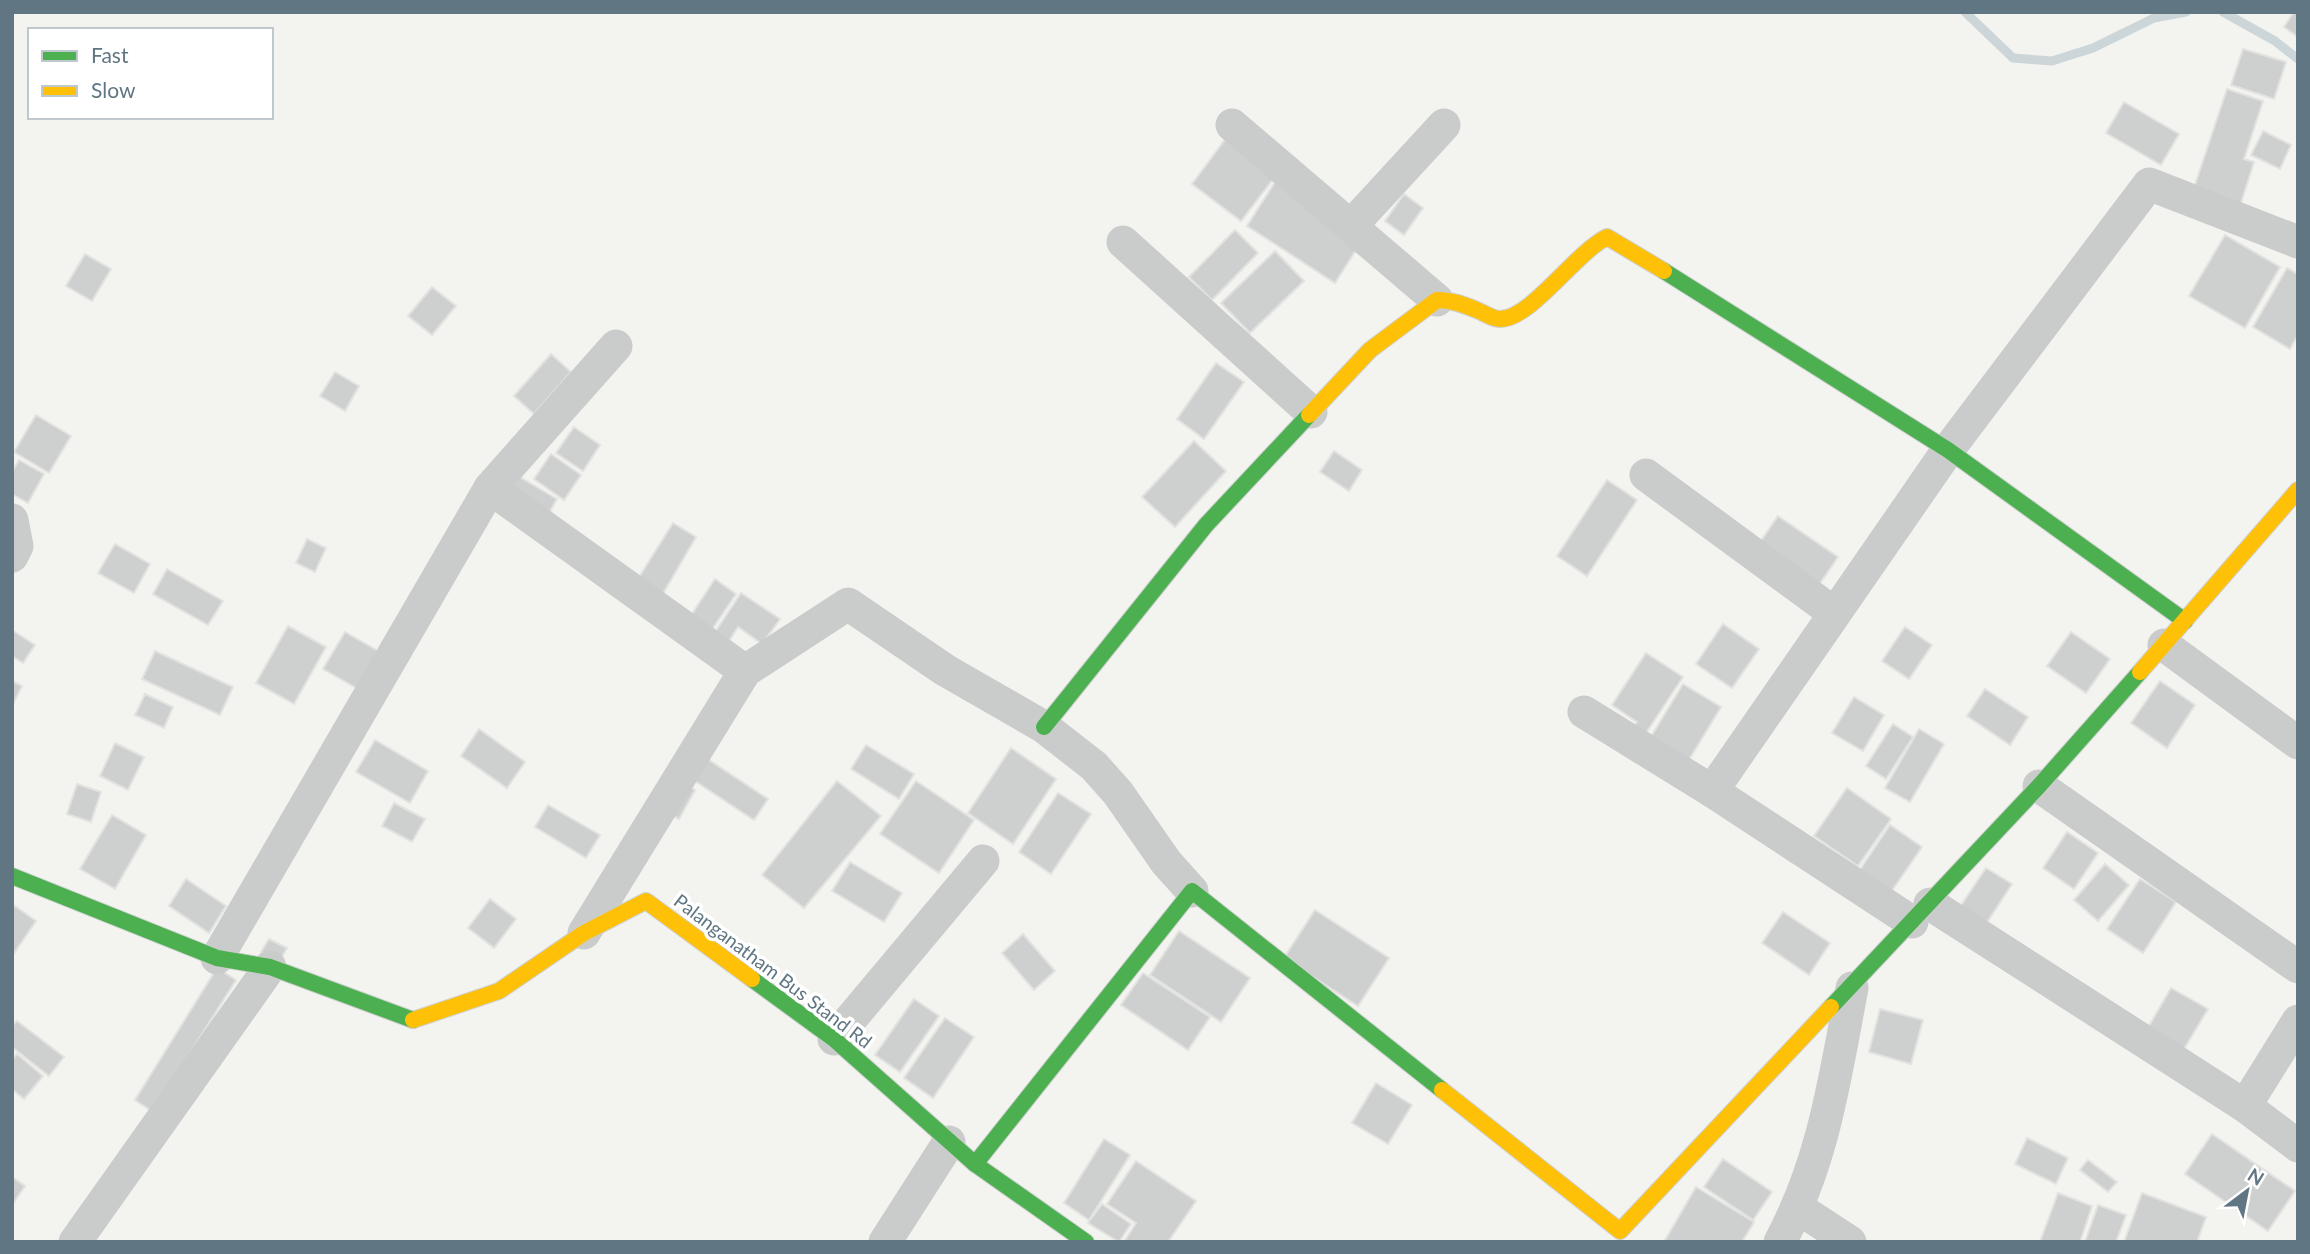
<svg xmlns="http://www.w3.org/2000/svg" width="2310" height="1254" font-family="Lato,sans-serif">
  <rect width="100%" height="100%" fill="#f3f3f0"/>
  <g fill="none" stroke-linecap="round" stroke-linejoin="round">
    <g stroke="#ccd6d8" stroke-width="9">
      <path d="M1965,12L2013,58L2052,61L2093,48L2154,18L2186,12"/>
      <path d="M2223,12L2275,41L2298,59"/>
    </g>
  </g>
  <g fill="#ced0cf" stroke="#e2e2e0" stroke-width="2">
    <path d="M2294,12H2298V37L2284,27Z"/>
    <path d="M2243,49L2286,62L2274,99L2231,85Z"/>
    <path d="M2227,89L2263,101L2244,159L2254,162L2240,206L2193,191Z"/>
    <path d="M2124,102L2179,134L2161,165L2106,133Z"/>
    <path d="M2263,131L2291,145L2280,169L2251,155Z"/>
    <path d="M1227,137L1277,174L1241,221L1192,184Z"/>
    <path d="M1275,182L1363,239L1335,283L1247,226Z"/>
    <path d="M1404,194L1423,208L1404,235L1385,221Z"/>
    <path d="M1235,230L1258,253L1212,300L1189,277Z"/>
    <path d="M2225,235L2280,267L2245,328L2189,296Z"/>
    <path d="M1275,251L1304,281L1250,333L1221,303Z"/>
    <path d="M85,254L111,269L92,301L66,286Z"/>
    <path d="M2287,268L2298,274V335L2290,349L2253,327Z"/>
    <path d="M432,287L456,306L432,335L408,316Z"/>
    <path d="M551,354L571,372L534,414L514,396Z"/>
    <path d="M1216,363L1244,382L1204,439L1177,419Z"/>
    <path d="M335,372L359,386L345,411L320,396Z"/>
    <path d="M36,415L71,436L49,473L14,452Z"/>
    <path d="M574,427L600,445L583,471L556,453Z"/>
    <path d="M1194,441L1226,471L1175,527L1142,497Z"/>
    <path d="M1334,451L1362,470L1349,491L1320,472Z"/>
    <path d="M551,454L581,475L564,500L534,479Z"/>
    <path d="M19,460L44,474L28,503L12,494V472Z"/>
    <path d="M518,476L557,499L545,520L506,497Z"/>
    <path d="M1607,480L1637,500L1587,576L1557,556Z"/>
    <path d="M1778,516L1838,557L1814,592L1754,551Z"/>
    <path d="M673,523L696,537L661,597L636,582Z"/>
    <path d="M307,539L326,548L315,572L296,563Z"/>
    <path d="M115,544L150,564L134,593L98,573Z"/>
    <path d="M167,569L223,601L208,625L153,594Z"/>
    <path d="M715,579L736,594L707,637L686,623Z"/>
    <path d="M741,593L780,619L762,644L738,627L729,641L715,632Z"/>
    <path d="M1723,624L1759,649L1732,688L1696,664Z"/>
    <path d="M288,626L326,647L294,704L256,683Z"/>
    <path d="M1905,627L1932,645L1909,679L1882,661Z"/>
    <path d="M12,630L35,645L23,663L12,656Z"/>
    <path d="M345,632L387,656L365,693L323,669Z"/>
    <path d="M2071,632L2110,659L2086,693L2047,666Z"/>
    <path d="M155,651L233,687L220,715L142,679Z"/>
    <path d="M1646,653L1683,677L1640,742L1629,735L1637,722L1612,705Z"/>
    <path d="M12,681L22,686L12,706Z"/>
    <path d="M2160,681L2195,705L2167,748L2131,723Z"/>
    <path d="M1683,684L1721,707L1687,763L1649,740Z"/>
    <path d="M1985,689L2028,717L2010,745L1967,716Z"/>
    <path d="M145,694L173,707L164,728L135,715Z"/>
    <path d="M1854,697L1884,715L1863,751L1832,733Z"/>
    <path d="M1893,724L1913,737L1886,779L1866,766Z"/>
    <path d="M479,729L525,762L507,788L461,756Z"/>
    <path d="M1919,729L1944,744L1910,802L1885,788Z"/>
    <path d="M375,740L428,771L410,803L356,772Z"/>
    <path d="M115,743L144,757L128,790L100,776Z"/>
    <path d="M866,745L914,774L899,799L851,769Z"/>
    <path d="M1011,748L1056,779L1013,844L968,813Z"/>
    <path d="M703,756L768,799L754,820L689,777Z"/>
    <path d="M837,781L881,816L804,908L762,875Z"/>
    <path d="M916,781L974,820L939,873L880,834Z"/>
    <path d="M77,784L101,792L91,822L67,814Z"/>
    <path d="M685,784L695,790L679,819L669,813Z"/>
    <path d="M1847,788L1891,819L1858,866L1814,836Z"/>
    <path d="M1058,793L1091,814L1051,874L1019,852Z"/>
    <path d="M394,803L425,819L412,842L382,826Z"/>
    <path d="M548,805L600,835L586,858L535,827Z"/>
    <path d="M112,815L146,835L115,889L80,869Z"/>
    <path d="M1890,825L1922,847L1891,892L1859,871Z"/>
    <path d="M2067,832L2098,853L2074,889L2043,868Z"/>
    <path d="M850,862L902,893L884,922L832,891Z"/>
    <path d="M2105,864L2129,885L2098,921L2074,900Z"/>
    <path d="M1986,868L2012,884L1982,930L1956,913Z"/>
    <path d="M186,879L226,906L209,933L169,906Z"/>
    <path d="M2140,879L2176,902L2143,953L2107,929Z"/>
    <path d="M490,899L516,919L494,948L468,928Z"/>
    <path d="M15,906L36,921L12,956V910Z"/>
    <path d="M1315,910L1389,958L1358,1006L1284,958Z"/>
    <path d="M1783,912L1830,943L1809,975L1762,943Z"/>
    <path d="M1179,931L1250,978L1221,1022L1150,975Z"/>
    <path d="M1023,934L1055,971L1034,990L1002,953Z"/>
    <path d="M269,939L287,948L279,962L261,952Z"/>
    <path d="M217,968L236,980L153,1112L135,1100Z"/>
    <path d="M1143,973L1210,1017L1188,1050L1121,1005Z"/>
    <path d="M2171,988L2208,1009L2181,1054L2145,1033Z"/>
    <path d="M914,999L939,1016L900,1072L875,1055Z"/>
    <path d="M1880,1009L1923,1020L1911,1064L1869,1052Z"/>
    <path d="M945,1018L974,1037L933,1098L904,1078Z"/>
    <path d="M17,1021L64,1057L49,1076L12,1047V1026Z"/>
    <path d="M17,1054L43,1076L24,1099L12,1089V1060Z"/>
    <path d="M1376,1083L1412,1105L1388,1144L1352,1123Z"/>
    <path d="M2212,1134L2295,1191L2268,1231L2185,1174Z"/>
    <path d="M2027,1138L2068,1158L2056,1184L2015,1164Z"/>
    <path d="M1104,1139L1130,1155L1089,1220L1064,1203Z"/>
    <path d="M1723,1159L1772,1192L1753,1220L1704,1187Z"/>
    <path d="M2088,1160L2117,1182L2108,1192L2080,1170Z"/>
    <path d="M1136,1161L1196,1201L1168,1242H1124L1136,1223L1107,1204Z"/>
    <path d="M12,1177L25,1186L12,1205Z"/>
    <path d="M1696,1187L1754,1222L1742,1242H1664Z"/>
    <path d="M2058,1193L2092,1206L2080,1242H2040Z"/>
    <path d="M2142,1193L2206,1217L2197,1242H2124Z"/>
    <path d="M1102,1204L1131,1224L1119,1242L1088,1223Z"/>
    <path d="M2098,1205L2126,1215L2116,1242H2085Z"/>
  </g>
  <g fill="none" stroke-linecap="round" stroke-linejoin="round">
    <defs>
      <g id="fast">
        <path d="M1664,271L1948,450L2185,621"/>
        <path d="M1044,727L1206,525L1309,415"/>
        <path d="M12,876L217,958L270,967L413,1020"/>
        <path d="M752,979L834,1039L975,1164L1086,1242"/>
        <path d="M1831,1007L2039,786L2140,672"/>
        <path d="M975,1164L1192,891L1442,1090"/>
      </g>
      <g id="slow">
        <path d="M1309,415L1370,350L1437,300C1452,300 1465,305 1479,311C1486,314 1493,319 1500,319C1531,319 1574,254 1607,237L1664,271"/>
        <path d="M2140,672L2298,490"/>
        <path d="M413,1020L499,991L584,933L646,901L752,979"/>
        <path d="M1442,1090L1620,1231L1831,1007"/>
      </g>
    </defs>
    <use href="#fast" stroke="#ced0d0" stroke-width="18"/>
    <use href="#slow" stroke="#ced0d0" stroke-width="18"/>
    <g stroke="#cacccc" stroke-width="33">
      <path d="M1232,125L1437,300"/>
      <path d="M1351,226L1444,125"/>
      <path d="M1123,242L1311,412"/>
      <path d="M1646,475L1834,613"/>
      <path d="M490,488L616,346"/>
      <path d="M12,520L17,546L12,556"/>
      <path d="M2164,645L2298,743"/>
      <path d="M745,671L848,604L945,670L1044,727L1094,766L1118,793L1166,862L1192,891"/>
      <path d="M1584,712L1712,791"/>
      <path d="M2039,786L2298,967"/>
      <path d="M1930,904L2245,1106L2298,1146"/>
      <path d="M1912,922L1712,791L1948,450L2149,184L2298,242"/>
      <path d="M217,958L490,488L745,671L584,933"/>
      <path d="M834,1039L983,861"/>
      <path d="M2245,1106L2298,1021"/>
      <path d="M1798,1208L1850,1242"/>
      <path d="M75,1242L270,967"/>
      <path d="M885,1242L949,1142"/>
      <path d="M1780,1242C1824,1160 1835,1077 1852,988"/>
    </g>
    <use href="#fast" stroke="#4caf50" stroke-width="16"/>
    <use href="#slow" stroke="#ffc107" stroke-width="16"/>
  </g>
  <g text-anchor="middle" stroke-width="7" stroke-linejoin="round" paint-order="stroke">
    <g font-size="19" fill="#607683" stroke="#fff">
      <text transform="translate(773 971) rotate(37)" y="7">Palanganatham Bus Stand Rd</text>
    </g>
  </g>
  <rect width="2310" height="1254" fill="none" stroke="#607683" stroke-width="28"/>
  <rect x="28" y="28" width="245" height="91" fill="#ffffff" stroke="#bfc8cd" stroke-width="2"/>
  <rect x="42" y="51" width="35" height="10" fill="#4caf50" stroke="#bfc8cd" stroke-width="2"/>
  <text x="91" y="63" font-size="21" fill="#607683">Fast</text>
  <rect x="42" y="86" width="35" height="10" fill="#ffc107" stroke="#bfc8cd" stroke-width="2"/>
  <text x="91" y="98" font-size="21" fill="#607683">Slow</text>
  <g transform="translate(2247 1191) rotate(32)" stroke="#ffffff" stroke-width="5" paint-order="stroke">
  <path d="M0-5L12 26L0 18L-12 26Z" fill="#607683"/>
  <text y="-10" font-size="19" font-weight="bold" text-anchor="middle" fill="#607683">N</text>
  </g>
</svg>
